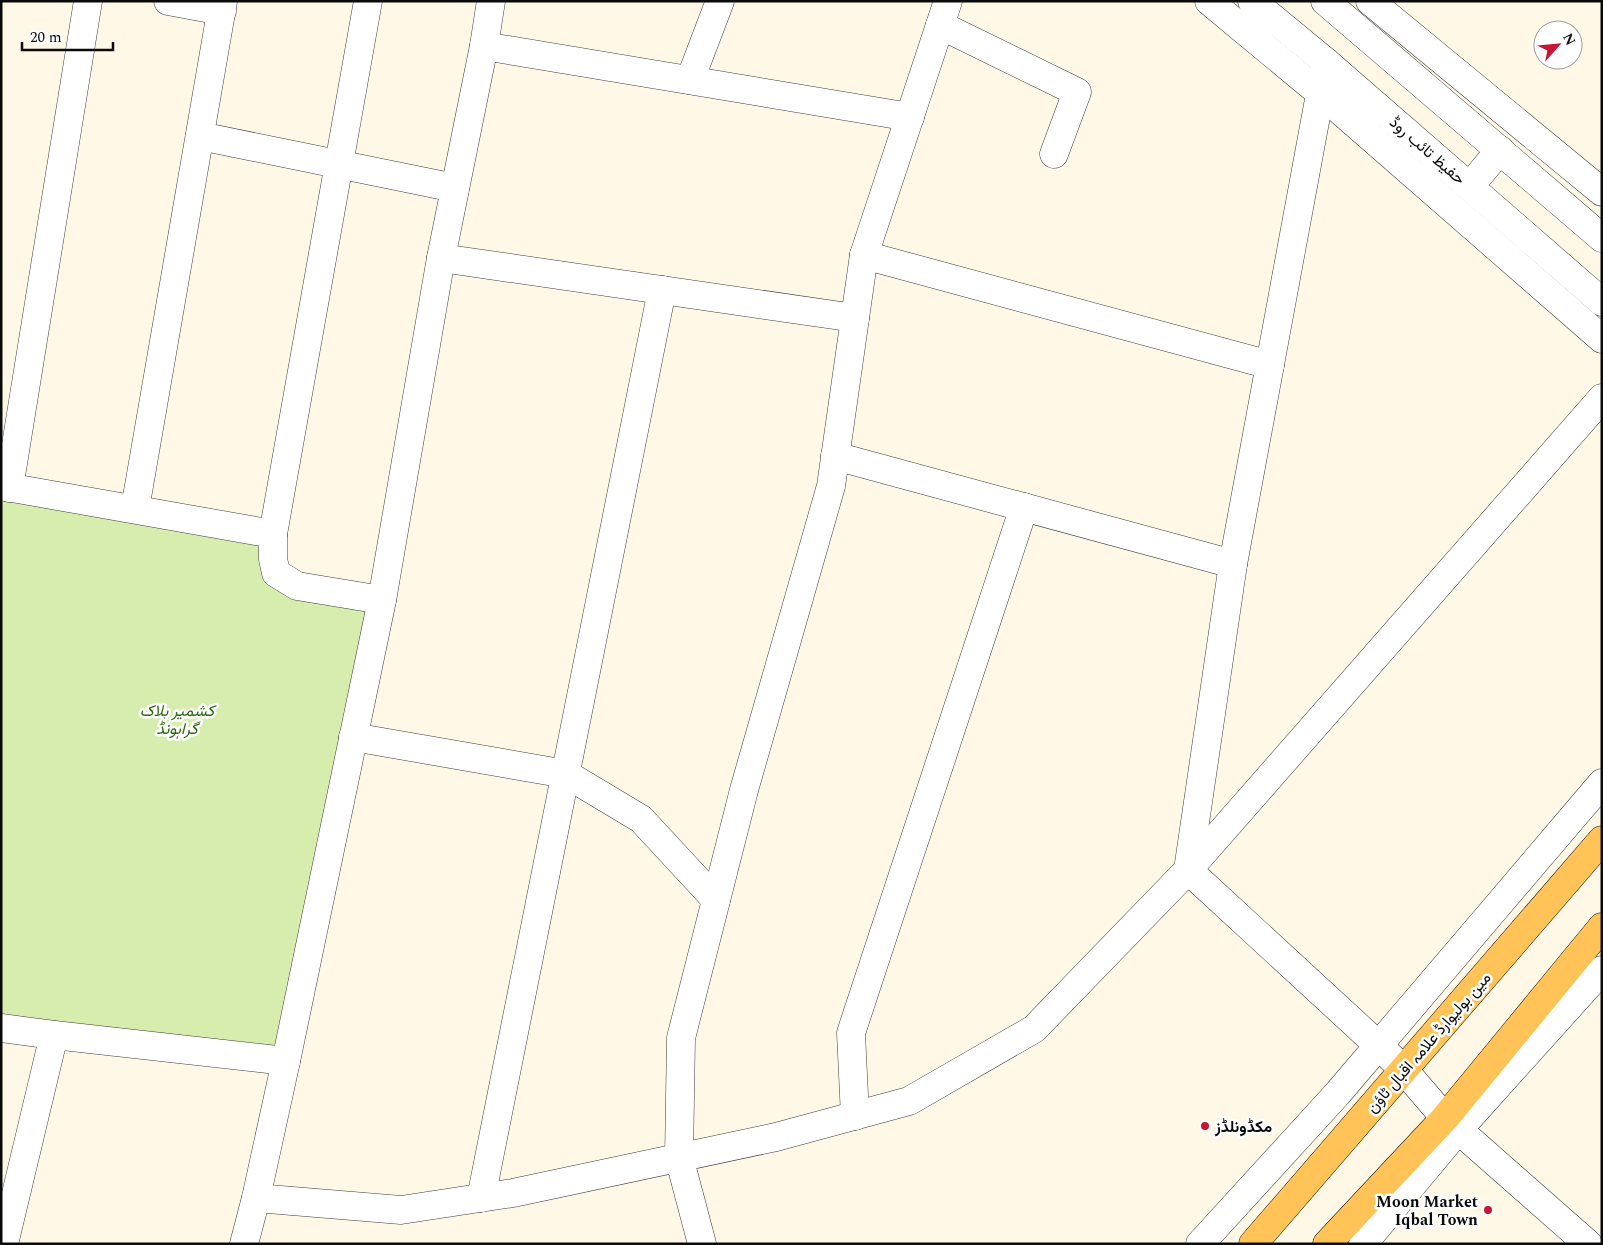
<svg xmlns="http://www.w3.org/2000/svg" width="1603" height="1245" font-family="Spectral,Vazirmatn,serif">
  <rect width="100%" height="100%" fill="#fff8e7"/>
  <path fill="#d6edad" d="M1,486L273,534L276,573L382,600L286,1061L1,1028Z"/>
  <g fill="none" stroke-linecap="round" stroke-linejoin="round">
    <defs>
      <g id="minor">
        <path d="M168,1L222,11"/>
        <path d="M1209,1L1320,93L1602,339"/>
        <path d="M1252,1L1326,62L1602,302"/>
        <path d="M1325,1L1602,238"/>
        <path d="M1370,1L1602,192"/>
        <path d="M940,25L1077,92L1054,154"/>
        <path d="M484,46L910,117"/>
        <path d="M1326,62L1233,564L1188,870L1378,1045L1404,1070L1445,1118L1588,1244"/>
        <path d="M690,80L720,1"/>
        <path d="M200,136L455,188"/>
        <path d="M1470,186L1500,150"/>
        <path d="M864,255L1270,365"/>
        <path d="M441,258L855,318"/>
        <path d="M835,456L1233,564"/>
        <path d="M1,486L273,534V559L276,573L297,586L382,600"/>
        <path d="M9,488L88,1"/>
        <path d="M135,509L223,1"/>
        <path d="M273,534L368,1"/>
        <path d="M353,737L566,774L641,819L716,900"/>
        <path d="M1,1028L54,1035L286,1061"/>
        <path d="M855,1116L851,1033L1024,507"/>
        <path d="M256,1198L401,1210L513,1193L776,1137L909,1101L1034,1029L1188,870L1602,398"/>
        <path d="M481,1198L662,290"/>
        <path d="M4,1244L54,1035"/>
        <path d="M244,1244L256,1198L286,1061L382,600L441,258L484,46L491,1"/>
        <path d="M702,1244L679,1157L681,1038L744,790L831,486L864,255L948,1"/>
        <path d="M1200,1244L1338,1093L1602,783"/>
        <path d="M1363,1244L1458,1130L1602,970"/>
      </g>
      <g id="major">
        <path d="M1253,1244L1602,840"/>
        <path d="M1327,1244L1445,1118L1602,927"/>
      </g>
    </defs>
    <use href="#minor" stroke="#3d3d3d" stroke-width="29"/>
    <use href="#major" stroke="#1b1b1b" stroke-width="29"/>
    <use href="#minor" stroke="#fff" stroke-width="28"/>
    <use href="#major" stroke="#ffc357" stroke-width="28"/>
  </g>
  <g fill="#c71532" stroke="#fff" stroke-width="2">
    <circle cx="1205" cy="1126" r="5"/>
    <circle cx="1488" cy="1210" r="5"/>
  </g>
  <g text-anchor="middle" stroke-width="5" stroke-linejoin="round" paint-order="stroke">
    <g font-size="16" fill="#0a0a0a" stroke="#fff">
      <text transform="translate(1428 150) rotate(41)" y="6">حفیظ تائب روڈ</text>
      <text transform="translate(1428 1042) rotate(-49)" y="6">مین بولیوارڈ علامہ اقبال ٹاؤن</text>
    </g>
    <g font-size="16" font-style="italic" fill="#306715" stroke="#fff">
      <text x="177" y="716">کشمیر بلاک<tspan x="177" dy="18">ﮔﺮﺍﮨﻮﻧﮉ</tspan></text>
    </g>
    <g font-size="16" font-weight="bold" fill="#0a0a0a" stroke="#fff" text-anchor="start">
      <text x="1215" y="1132">مکڈونلڈز</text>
      <text x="1478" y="1207" text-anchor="end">Moon Market<tspan x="1478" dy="18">Iqbal Town</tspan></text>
    </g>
  </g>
  <rect width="1603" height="1245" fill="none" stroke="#0a0a0a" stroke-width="5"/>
  <g transform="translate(1558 45) rotate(63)"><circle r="24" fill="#ffffff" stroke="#9d9d9d"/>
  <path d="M0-4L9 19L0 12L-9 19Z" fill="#c71532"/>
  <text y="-8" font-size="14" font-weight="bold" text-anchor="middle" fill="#0a0a0a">N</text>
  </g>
  <path d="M22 42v8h91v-8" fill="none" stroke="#0a0a0a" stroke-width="2.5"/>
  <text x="30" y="42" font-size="15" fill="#0a0a0a" stroke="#ffffff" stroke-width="4" paint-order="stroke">20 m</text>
</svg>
